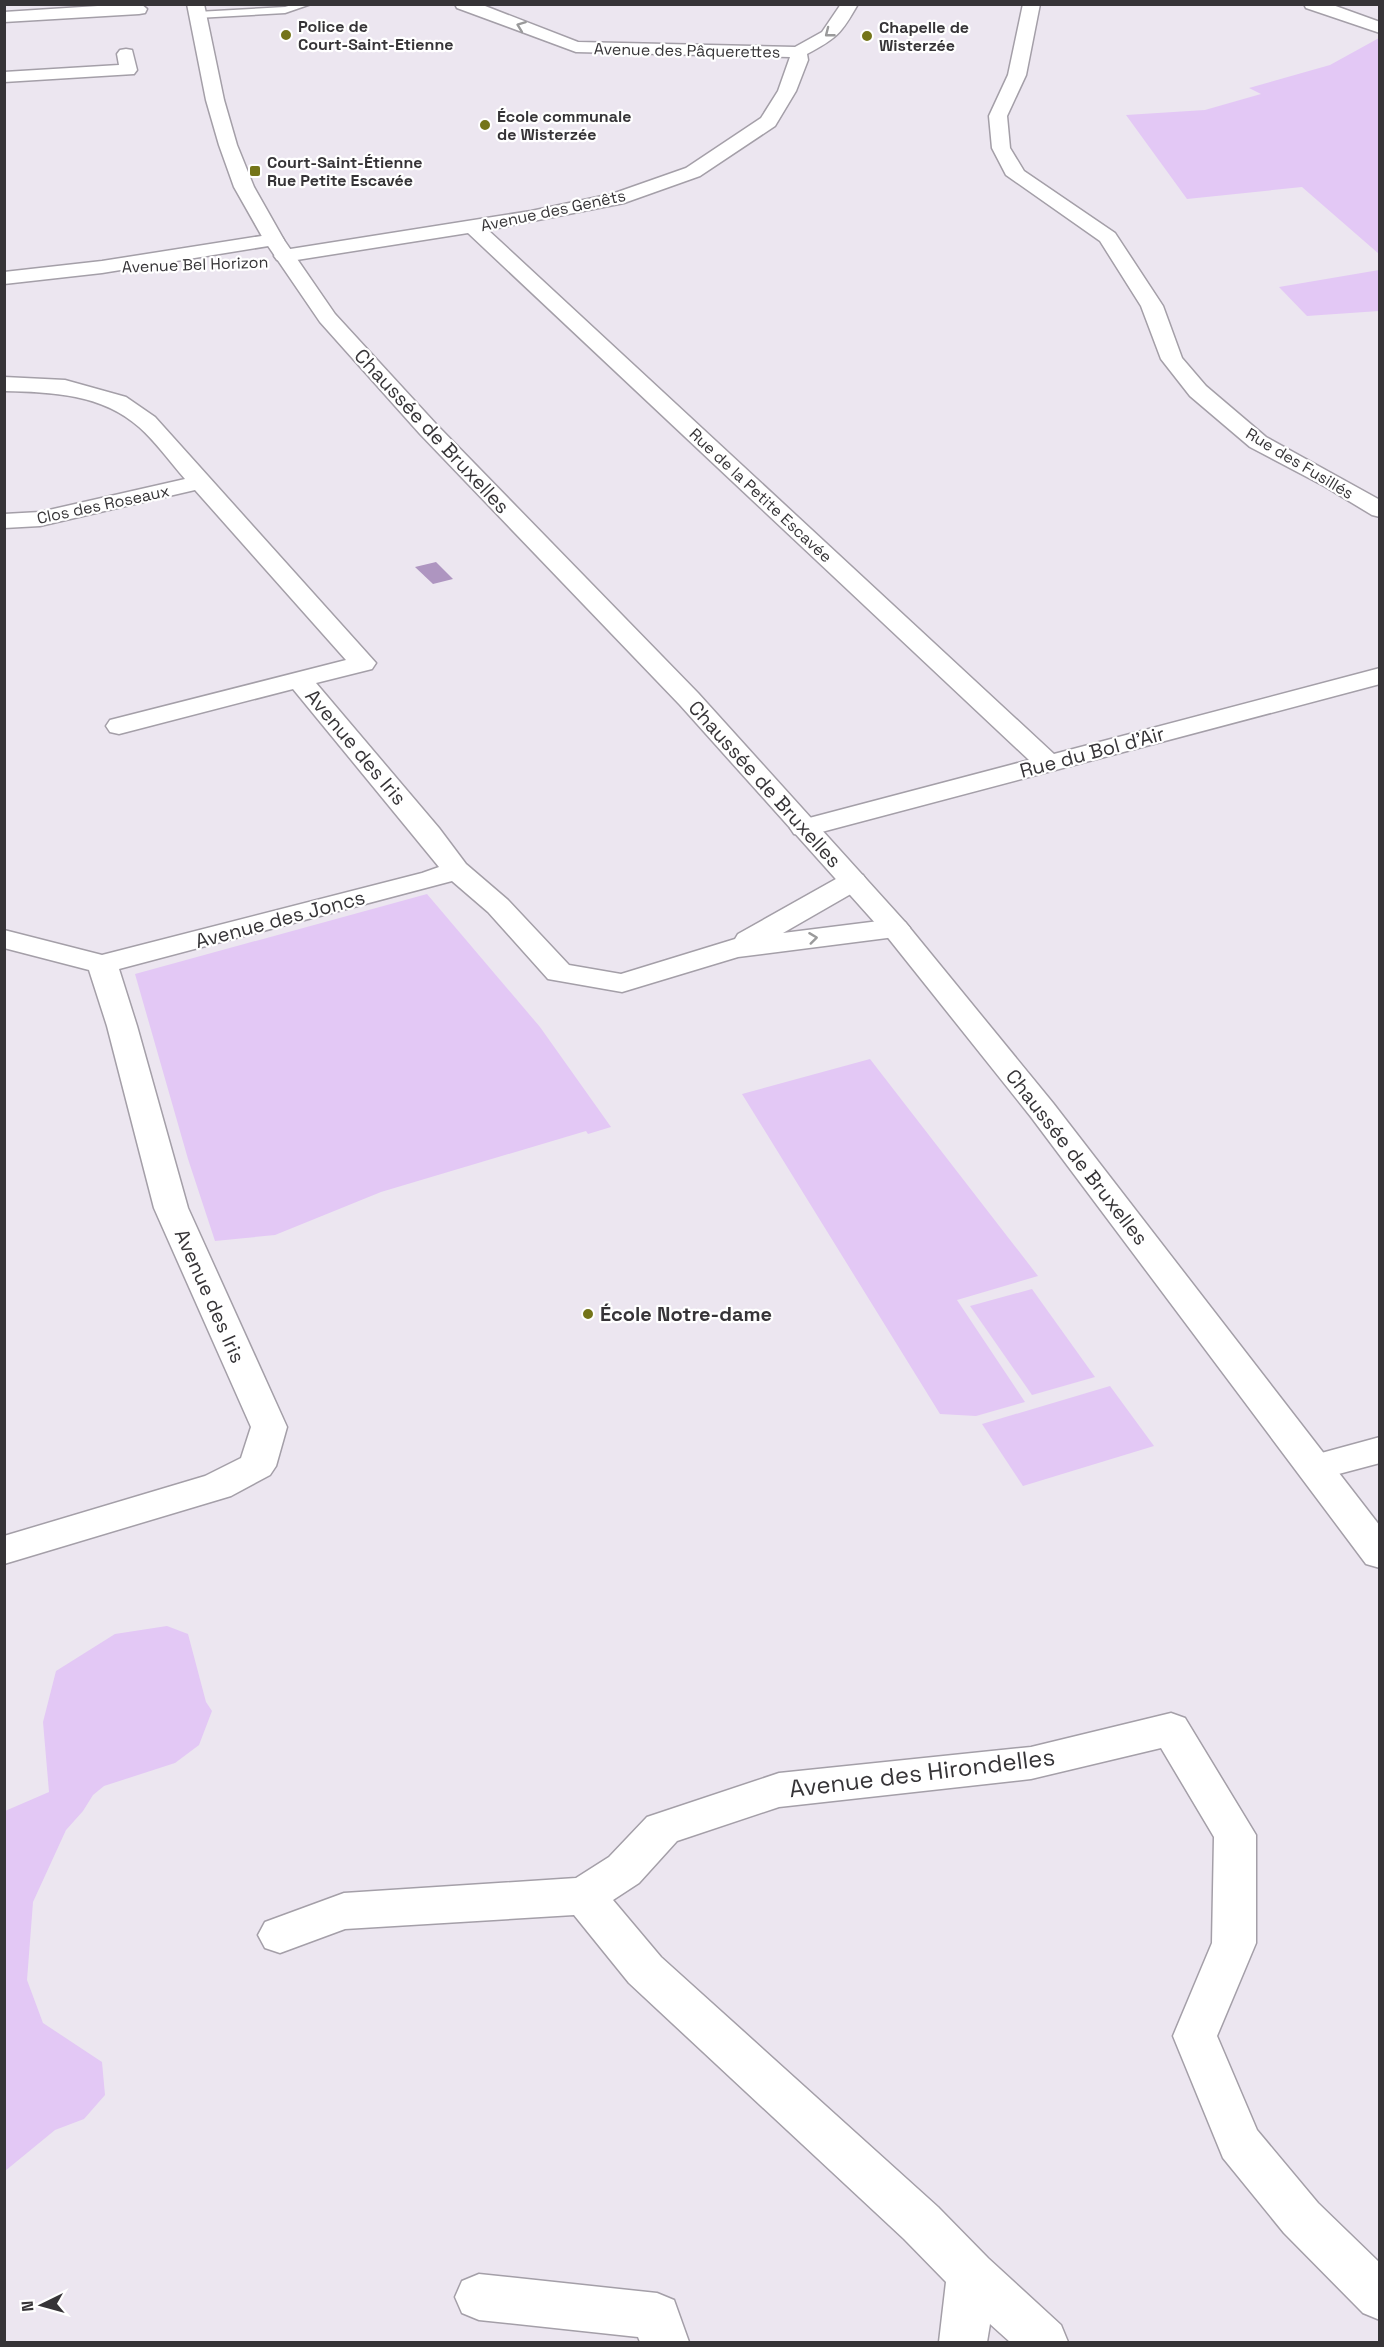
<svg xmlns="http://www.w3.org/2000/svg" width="1384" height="2347" font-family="'Space Grotesk',sans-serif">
  <rect width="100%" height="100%" fill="#ece6f0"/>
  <g fill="#e3c8f5">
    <path d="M1379,38V254L1302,187L1187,199L1126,115L1205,110L1261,94L1249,88L1330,65Z"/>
    <path d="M1379,270V311L1307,316L1279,287Z"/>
    <path d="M427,894L540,1027L611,1127L588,1134L586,1131L381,1192L275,1235L215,1241L188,1159L135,974Z"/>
    <path d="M870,1059L1038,1276L957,1300L1025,1402L976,1416L940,1414L742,1094Z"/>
    <path d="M1032,1289L1095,1377L1032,1395L970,1306Z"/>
    <path d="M1110,1386L1154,1446L1023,1486L982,1424Z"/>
    <path d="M167,1626L188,1634L206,1702L212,1711L199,1745L175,1763L104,1786L93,1795L83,1811L66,1830L33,1902L27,1980L43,2023L102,2062L105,2095L84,2119L55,2130L5,2171V1811L49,1792L43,1722L56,1671L115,1634Z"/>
  </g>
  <path fill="#ae95c0" d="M436,562L453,579L433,584L415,567Z"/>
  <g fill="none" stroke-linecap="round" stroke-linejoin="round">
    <defs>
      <path id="service" d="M295,4H311L285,13L197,18L192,15L197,12L285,7Z"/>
      <g id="minor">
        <path d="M129,4H141L147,9L145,13L139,14L4,22V12Z"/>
        <path d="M455,4H480L578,42L795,47L822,32L841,4H858C841,34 837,38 807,54L808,60L796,91L775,126L700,176L624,203L488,230L1054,754L1380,668V684L814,834L804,836L794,834L790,828L794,822L1029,760L468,233L284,262L277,260L274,256L277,252L284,250L531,211L612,194L686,168L761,118L778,91L790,57L576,52L457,8Z"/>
        <path d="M1023,4H1040L1026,75L1007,116L1010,148L1024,171L1115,233L1163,306L1182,358L1206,386L1266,437L1380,500V517L1372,515L1324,486L1250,447L1190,396L1161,359L1141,306L1100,241L1006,175L992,148L989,116L1008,75Z"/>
        <path d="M1304,4H1330L1380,22V33L1306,8Z"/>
        <path d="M126,49L132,50L137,70L134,74L4,82V72L119,65L117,54L120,50Z"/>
        <path d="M274,234L281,236L284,240L281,244L102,273L4,284V272L102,261Z"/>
        <path d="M4,377L65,380L126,397L155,417L376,663L372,669L316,683L439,828L466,864L508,900L569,965L621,974L735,939L738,934L843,875L853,872L863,875L867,881L863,887L783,933L895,919L905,922L910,928L905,934L895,937L738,957L622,992L548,979L488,912L452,881L119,969L137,1026L188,1208L287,1427L276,1466L270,1475L231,1496L4,1564V1536L205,1476L241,1458L251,1427L154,1208L107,1026L89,970L4,948V930L102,955L422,873L439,867L293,689L119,734L110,732L106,726L110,720L346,660L195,490L40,526L4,528V514L40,512L185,479C170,462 156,442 139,427C102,394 52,392 4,391Z"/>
        <path d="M1380,1437V1463L1316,1480L1303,1476L1297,1467L1303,1458Z"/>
        <path d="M1171,1713L1185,1718L1256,1835V1943L1217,2036L1257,2130L1318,2203L1380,2263V2320L1363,2313L1284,2233L1223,2158L1173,2036L1212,1943L1214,1837L1161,1748L1031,1779L779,1807L677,1841L639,1883L613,1900L661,1957L938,2207L988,2258L1061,2325L1068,2342H1010L990,2324L987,2342H939L946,2282L904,2239L629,1983L574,1915L345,1929L280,1953L265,1948L258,1935L265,1922L344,1893L576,1878L609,1857L647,1817L779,1773L1031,1747Z"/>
        <path d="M479,2274L657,2293L674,2300L689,2342H640L638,2337L479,2320L462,2313L455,2297L462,2281Z"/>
      </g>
      <path id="secondary" d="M187,4H204L224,100L237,145L254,187L284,240L335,314L436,424L698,693L905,922L1053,1103L1380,1526V1568L1366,1564L1031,1117L885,934L680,705L420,434L320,322L264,240L234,187L219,145L206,100Z"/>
    </defs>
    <use href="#service" stroke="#a49fa8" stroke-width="3"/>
    <use href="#minor" stroke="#a49fa8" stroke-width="3"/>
    <use href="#secondary" stroke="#a49fa8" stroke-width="3"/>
    <use href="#service" fill="#fff" fill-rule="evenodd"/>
    <use href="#minor" fill="#fff" fill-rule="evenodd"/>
    <use href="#secondary" fill="#fff" fill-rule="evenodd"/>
  </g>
  <defs><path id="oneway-chevron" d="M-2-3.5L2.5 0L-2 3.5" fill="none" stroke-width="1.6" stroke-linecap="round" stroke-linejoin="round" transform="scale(1.5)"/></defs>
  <g stroke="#9a9a9b">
    <use href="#oneway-chevron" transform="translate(521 26) rotate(-159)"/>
    <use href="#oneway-chevron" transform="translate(829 33) rotate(142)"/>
    <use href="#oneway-chevron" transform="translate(813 938) rotate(-7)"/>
  </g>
  <g fill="#747419" stroke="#fff" stroke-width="2">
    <circle cx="286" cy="35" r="6"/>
    <circle cx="867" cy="36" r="6"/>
    <circle cx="485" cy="125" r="6"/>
    <rect x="249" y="165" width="12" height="12" rx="3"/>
    <circle cx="588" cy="1314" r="6"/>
  </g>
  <g text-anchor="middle" stroke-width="4.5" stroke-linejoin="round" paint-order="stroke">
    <g font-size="16" font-weight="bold" fill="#363437" stroke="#fff" text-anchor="start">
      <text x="298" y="32">Police de<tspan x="298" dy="18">Court-Saint-Etienne</tspan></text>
      <text x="879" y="33">Chapelle de<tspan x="879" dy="18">Wisterzée</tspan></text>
      <text x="497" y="122">École communale<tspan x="497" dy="18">de Wisterzée</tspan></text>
      <text x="267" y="168">Court-Saint-Étienne<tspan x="267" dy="18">Rue Petite Escavée</tspan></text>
    </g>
    <g font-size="16" fill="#363437" stroke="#fff">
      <text transform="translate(687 50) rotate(1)" y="6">Avenue des Pâquerettes</text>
      <text transform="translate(553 210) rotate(-12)" y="6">Avenue des Genêts</text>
      <text transform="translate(195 264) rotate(-2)" y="6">Avenue Bel Horizon</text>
      <text transform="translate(1300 463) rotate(31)" y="6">Rue des Fusillés</text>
      <text transform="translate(761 495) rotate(43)" y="6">Rue de la Petite Escavée</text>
      <text transform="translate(103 504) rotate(-12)" y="6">Clos des Roseaux</text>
    </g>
    <g font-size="20" fill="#363437" stroke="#fff">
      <text transform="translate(432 431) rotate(47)" y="7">Chaussée de Bruxelles</text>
      <text transform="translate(356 747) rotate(50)" y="7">Avenue des Iris</text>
      <text transform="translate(1092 752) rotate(-15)" y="7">Rue du Bol d'Air</text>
      <text transform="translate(765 784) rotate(48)" y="7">Chaussée de Bruxelles</text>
      <text transform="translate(280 919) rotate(-15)" y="7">Avenue des Joncs</text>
      <text transform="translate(1077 1157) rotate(52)" y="7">Chaussée de Bruxelles</text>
      <text transform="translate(210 1296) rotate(66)" y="7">Avenue des Iris</text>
    </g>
    <g font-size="20" font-weight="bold" fill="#363437" stroke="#fff" text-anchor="start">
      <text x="600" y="1321">École Notre-dame</text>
    </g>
    <g font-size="24" fill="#363437" stroke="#fff">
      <text transform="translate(922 1773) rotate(-7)" y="8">Avenue des Hirondelles</text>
    </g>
  </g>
  <rect width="1384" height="2347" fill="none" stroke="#363437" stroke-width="12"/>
  <g transform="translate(42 2305) rotate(265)" stroke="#ffffff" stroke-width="4.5" paint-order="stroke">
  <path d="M0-4.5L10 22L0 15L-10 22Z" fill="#363437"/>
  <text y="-9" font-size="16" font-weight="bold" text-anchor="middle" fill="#363437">N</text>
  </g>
</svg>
